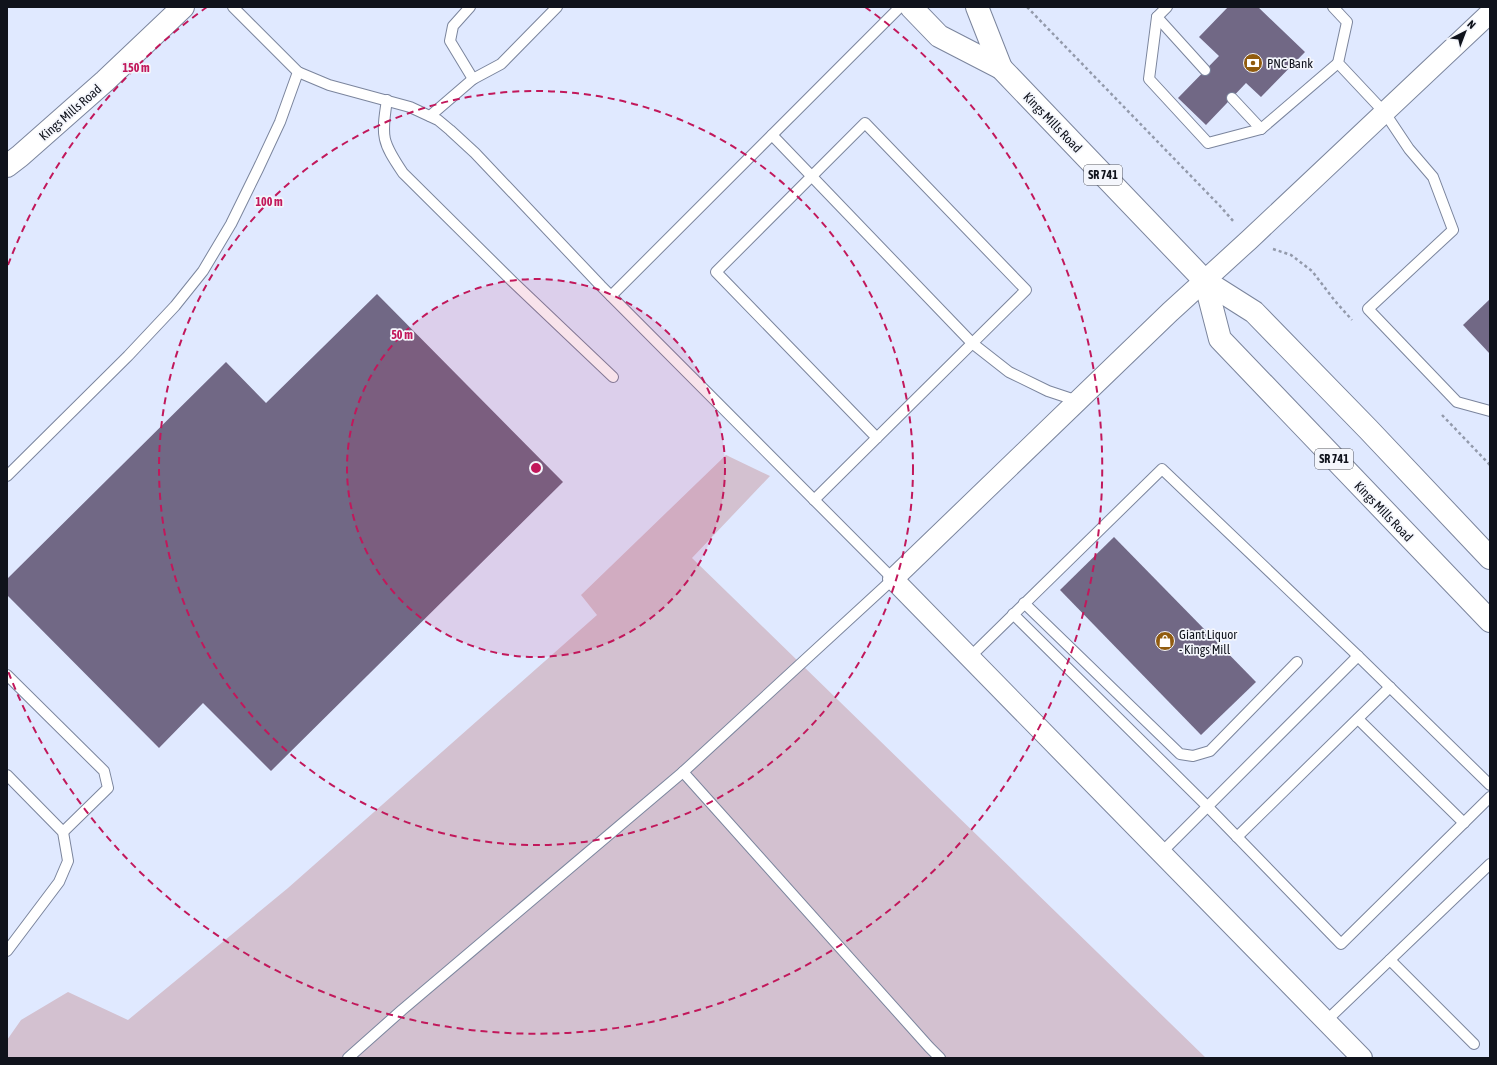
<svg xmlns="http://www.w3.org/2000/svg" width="1497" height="1065" font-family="'Asap Condensed',sans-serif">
  <rect width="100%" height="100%" fill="#e0e9ff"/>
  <path fill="#d3c1d0" d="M726,455L770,476L692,558L1206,1058H7V1040L21,1020L68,992L128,1020L288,888L597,615L581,595Z"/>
  <g fill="#716885">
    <path d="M1228,7H1258L1305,52L1261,97L1246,83L1206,125L1178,98L1219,56L1199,37Z"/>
    <path d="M377,294L563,482L271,771L203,703L159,748L7,595V579L226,362L266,403Z"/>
    <path d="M1490,299V354L1463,325Z"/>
    <path d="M1114,537L1256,682L1201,735L1060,590Z"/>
  </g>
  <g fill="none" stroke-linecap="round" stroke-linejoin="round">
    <defs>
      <g id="service">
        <path d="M233,7L298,72L329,85L410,107L438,120L450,130L475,153L601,286L893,579L683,772L402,1010L348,1058"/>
        <path d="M470,7L453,26L450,41L473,79"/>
        <path d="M1167,7L1157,17L1149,79L1208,143L1261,129L1338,63"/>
        <path d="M1333,7L1347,22L1338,63L1385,113L1409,149L1433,177L1453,230L1368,309L1457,402L1490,411"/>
        <path d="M1157,17L1205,70"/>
        <path d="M1232,98L1261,129"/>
        <path d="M387,100C381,137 382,142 403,173L512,281L613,377"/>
        <path d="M430,116L473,79L501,64L557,7"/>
        <path d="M772,135L972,343L1009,372L1048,391L1078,401"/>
        <path d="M611,296L900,7"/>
        <path d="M7,476L128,356L175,306L203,271L231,224L258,169L280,122L298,72"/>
        <path d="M814,500C885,430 955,360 1026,290L865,123L716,272L877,438"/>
        <path d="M1024,603L1180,754L1193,756L1210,751L1297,662"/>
        <path d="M1013,614L1207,806L1341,944L1490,797"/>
        <path d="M970,657L1162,469L1358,656L1490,785"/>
        <path d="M7,675L104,771L108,788L63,832"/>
        <path d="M1358,719L1464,823"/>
        <path d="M683,772L929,1047L940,1058"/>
        <path d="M7,775L63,832L68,861L59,882L7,951"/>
        <path d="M1237,837L1390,687"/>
        <path d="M1161,853L1358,656"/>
        <path d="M1390,960L1474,1044"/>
        <path d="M1326,1021L1490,864"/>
      </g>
      <path id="minor" d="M1362,1058L893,579L1170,312L1249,240L1490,13"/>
      <path id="tertiary" d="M7,166L20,156L105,81L183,7"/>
      <g id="primary">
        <path d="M911,7L939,36L1001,68L1205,281L1254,312L1368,429L1490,558"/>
        <path d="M977,7L1001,68"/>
        <path d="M1205,281L1220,339L1490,621"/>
      </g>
    </defs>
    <use href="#service" stroke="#7b859d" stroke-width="12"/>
    <use href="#minor" stroke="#7b859d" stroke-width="22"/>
    <use href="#tertiary" stroke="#7b859d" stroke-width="24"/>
    <use href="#primary" stroke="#7b859d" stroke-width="24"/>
    <g stroke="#939aab" stroke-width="2.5" stroke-dasharray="3 3" stroke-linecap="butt">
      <path d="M1027,7L1220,206L1234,222"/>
      <path d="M1273,249L1291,255L1312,271L1335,301L1352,320"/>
      <path d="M1442,415L1490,465"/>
    </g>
    <use href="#service" stroke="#fff" stroke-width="10"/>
    <use href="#minor" stroke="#fff" stroke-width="20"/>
    <use href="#tertiary" stroke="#fff" stroke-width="22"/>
    <use href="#primary" stroke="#fff" stroke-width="22"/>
  </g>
  <circle cx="536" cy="468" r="189" fill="#c2185b" fill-opacity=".12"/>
  <g fill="none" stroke="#c2185b" stroke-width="2" stroke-dasharray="7 5">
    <circle cx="536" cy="468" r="189"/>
    <circle cx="536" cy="468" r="377"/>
    <path d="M8 265A566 566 0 0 1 207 7M865 7A566 566 0 1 1 8 671"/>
  </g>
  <defs>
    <symbol id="bank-disc" viewBox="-11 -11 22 22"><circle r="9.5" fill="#915c0f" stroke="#f4f6fc"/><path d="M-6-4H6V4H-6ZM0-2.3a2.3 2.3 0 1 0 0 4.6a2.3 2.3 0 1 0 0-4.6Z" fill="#fff"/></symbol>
    <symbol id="shop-disc" viewBox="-11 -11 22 22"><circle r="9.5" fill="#915c0f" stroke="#f4f6fc"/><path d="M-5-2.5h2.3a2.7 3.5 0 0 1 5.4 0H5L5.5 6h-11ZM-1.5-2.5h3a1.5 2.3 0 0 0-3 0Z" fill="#fff"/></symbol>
  </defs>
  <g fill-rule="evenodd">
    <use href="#bank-disc" x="1242" y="52" width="22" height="22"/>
    <use href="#shop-disc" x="1154" y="630" width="22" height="22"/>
  </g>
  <g text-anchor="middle" stroke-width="3.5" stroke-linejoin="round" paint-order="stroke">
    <g fill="#f4f6fc" stroke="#54575f" stroke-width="1">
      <rect x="1084" y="165" width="38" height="20" rx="3"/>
      <rect x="1315" y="449" width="38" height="20" rx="3"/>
    </g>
    <g font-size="12" font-weight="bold" fill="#10131c">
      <text x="1103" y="179">SR 741</text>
      <text x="1334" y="463">SR 741</text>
    </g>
    <g font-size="13" fill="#10131c" stroke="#f4f6fc" text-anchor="start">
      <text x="1267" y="68">PNC Bank</text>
      <text x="1179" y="639">Giant Liquor<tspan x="1179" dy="15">- Kings Mill</tspan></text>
    </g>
    <g font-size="13" fill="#10131c" stroke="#f4f6fc">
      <text transform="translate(70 112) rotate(-41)" y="5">Kings Mills Road</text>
      <text transform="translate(1053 122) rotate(46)" y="5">Kings Mills Road</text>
      <text transform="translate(1384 511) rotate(46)" y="5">Kings Mills Road</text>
    </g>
  </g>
  <circle cx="536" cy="468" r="6" fill="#c2185b" stroke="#f4f6fc" stroke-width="2"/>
  <g font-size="12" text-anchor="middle" font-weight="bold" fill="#c2185b" stroke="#f4f6fc" stroke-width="3.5" stroke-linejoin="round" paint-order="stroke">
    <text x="136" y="72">150 m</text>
    <text x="269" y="206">100 m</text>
    <text x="402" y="339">50 m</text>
  </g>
  <rect width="1497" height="1065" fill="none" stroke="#10131c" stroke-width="16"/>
  <g transform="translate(1465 32) rotate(42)" stroke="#f4f6fc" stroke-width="3" paint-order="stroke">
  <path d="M0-3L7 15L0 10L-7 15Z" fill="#10131c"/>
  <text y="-6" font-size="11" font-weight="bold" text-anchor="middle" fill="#10131c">N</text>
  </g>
</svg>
